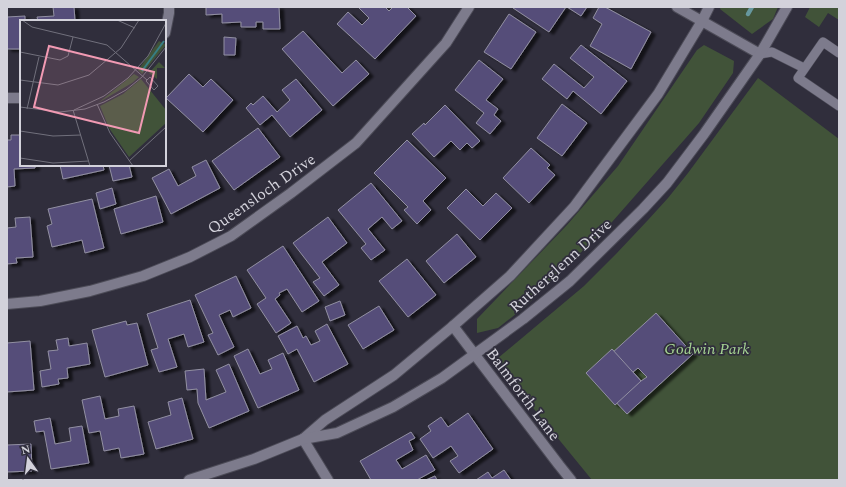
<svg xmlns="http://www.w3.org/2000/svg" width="846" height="487" font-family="Spectral,serif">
  <defs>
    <filter id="shadow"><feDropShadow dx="4.5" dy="2.5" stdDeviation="1" flood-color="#0009"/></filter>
  </defs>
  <rect width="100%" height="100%" fill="#302e3c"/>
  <g fill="#415339">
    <path d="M721,7H778L773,19L752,34L720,9Z"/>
    <path d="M810,7H839V20L828,13L819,27L805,17Z"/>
    <path d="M704,45L734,61L733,73L699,123L612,222L526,306L498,328L477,333V319L567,225L618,166L697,50Z"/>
    <path d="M758,78L839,139V480H592L534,409L498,358L584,286L616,254L648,220L668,198L688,173Z"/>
  </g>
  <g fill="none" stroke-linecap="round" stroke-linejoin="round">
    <path stroke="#66979e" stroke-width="4.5" d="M748,14L752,7"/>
  </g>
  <g fill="#554d79" stroke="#9290a2" fill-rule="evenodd" filter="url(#shadow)">
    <path d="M53,7H74L75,21H38L37,17L54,16Z"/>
    <path d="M206,7H279L280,29H263V22H256V27H241V22L222,23V14L206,15Z"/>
    <path d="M358,7H385L389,11L393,7H407L416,16L375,59L337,24L348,12L362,25L369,18Z"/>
    <path d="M514,7H566L549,32L513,8Z"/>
    <path d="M567,7H587L581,16Z"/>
    <path d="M599,7H605L651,32L631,69L590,46L602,24L593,18Z"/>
    <path d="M509,14L536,32L511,69L484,52Z"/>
    <path d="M25,16V21H21V49H7V17Z"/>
    <path d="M303,31L342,73L356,60L369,74L333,106L282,49Z"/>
    <path d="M224,37L236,38L235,55H224Z"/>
    <path d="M581,45L627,81L601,114L573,91L567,99L542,79L554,64L584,88L594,77L570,58Z"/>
    <path d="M479,60L503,79L486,100L498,109L494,115L501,121L490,134L476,123L484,113L455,90Z"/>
    <path d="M189,74L203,87L211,79L233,100L203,132L166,98Z"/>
    <path d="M296,79L322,110L290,137L272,115L260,125L246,108L251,103L253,105L263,96L277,112L290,100L282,90Z"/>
    <path d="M562,104L587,123L562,156L537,138Z"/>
    <path d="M445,105L480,141L472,148L467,143L460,150L451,141L434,157L412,134L424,123L425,125Z"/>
    <path d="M258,128L280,157L234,190L212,161Z"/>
    <path d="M11,135H21V165H35V168L14,169L15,186L7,187V140H11Z"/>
    <path d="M407,140L446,178L423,201L431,210L417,224L404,210L408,207L374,173Z"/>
    <path d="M531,148L550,165L547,168L555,175L529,203L503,178Z"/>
    <path d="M206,160L220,188L171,214L152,178L169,169L178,186L196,176L192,167Z"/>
    <path d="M60,165H103L104,170L63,179Z"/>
    <path d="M109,165H129L132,177L113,181Z"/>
    <path d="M371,183L402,221L392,229L382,217L368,229L385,250L371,260L361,248L366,244L338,210Z"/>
    <path d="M112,188L116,204L100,209L96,193Z"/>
    <path d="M466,189L483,206L496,193L512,208L480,240L447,208Z"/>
    <path d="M156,196L163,222L121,234L114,209Z"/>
    <path d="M92,199L104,248L85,253L82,240L52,247L47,226L52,224L48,209Z"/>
    <path d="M30,217L33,257L16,258L17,263L7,264V228L16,227L15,218Z"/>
    <path d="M328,217L347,243L322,262L339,285L324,296L313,282L320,278L293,243Z"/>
    <path d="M457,234L476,257L444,283L426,261Z"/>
    <path d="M283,246L319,301L302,312L287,289L279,293L280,295L275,299L291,323L276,333L257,304L266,298L247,270Z"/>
    <path d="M407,259L436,295L408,317L379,281Z"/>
    <path d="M236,276L251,308L233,317L230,310L219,315L234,347L218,355L208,335L213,333L195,295Z"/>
    <path d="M190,300L204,342L188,347L184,334L168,339L177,367L159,372L151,350L158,348L147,314Z"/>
    <path d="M340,301L345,315L330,321L325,307Z"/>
    <path d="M379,306L394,330L363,349L348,325Z"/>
    <path d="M656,313L693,354L627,414L598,383L619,364L611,354ZM638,368L647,377L641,381L633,372Z"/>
    <path d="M126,321L127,325L137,323L148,365L105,377L92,330Z"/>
    <path d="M327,324L348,364L314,382L297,349L288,354L278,336L297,326L303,338L306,336L311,345L320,341L315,331Z"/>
    <path d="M68,338L69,346L87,343L90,364L67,368L68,378L58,379L59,384L42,387L40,371L51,369L48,351L58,350L56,340Z"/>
    <path d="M30,341L34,390L7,392V343Z"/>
    <path d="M248,349L260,374L272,369L268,360L283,353L299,390L258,408L234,356Z"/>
    <path d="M612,349L641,381L615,405L586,373Z"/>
    <path d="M229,364L249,411L209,428L198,403L197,389L187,390L185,371L204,369L206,400L226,392L216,370Z"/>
    <path d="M100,396L105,419L119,416L118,409L134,406L144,454L121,458L119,448L104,451L100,431L89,433L82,400Z"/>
    <path d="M182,398L193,439L156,449L148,422L171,415L168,402Z"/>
    <path d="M468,413L493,449L459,473L450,461L458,456L451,446L433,458L420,439L431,431L428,426L441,417L448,427Z"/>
    <path d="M50,418L55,444L71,441L69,428L82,426L89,463L51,469L44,431L36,432L34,421Z"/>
    <path d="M411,432L415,438L409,441L413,450L396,460L402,469L426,455L435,470L417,480H371L360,461Z"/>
    <path d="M31,444L32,471L7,472V445Z"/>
    <path d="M504,470L511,480H476L488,472L492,478Z"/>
    <path d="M435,476L437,480H426Z"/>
  </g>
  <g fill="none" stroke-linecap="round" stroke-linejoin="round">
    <defs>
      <g id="service">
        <path d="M839,53L823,42L798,78L839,106"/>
        <path d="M760,54L772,52L804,68"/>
      </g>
      <g id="minor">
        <path d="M677,7L760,54"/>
        <path d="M165,33L169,13V7"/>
        <path d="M7,98H21"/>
        <path d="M7,304L40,301L90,291L143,276L190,257L231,236L291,193L356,143L446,43L469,7"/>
        <path d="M453,326L559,465L571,480"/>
        <path d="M303,439L328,480"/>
      </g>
      <g id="tertiary">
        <path d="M303,439L325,420L394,375L453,326L510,276L574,207L658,94L702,21L709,7"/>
        <path d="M189,480L254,459L303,439L337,433L393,407L442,378L523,319L570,281L643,209L667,183L704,134L760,54L787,7"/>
      </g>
    </defs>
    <use href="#service" stroke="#4c4b57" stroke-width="10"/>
    <use href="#minor" stroke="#4c4b57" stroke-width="12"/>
    <use href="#tertiary" stroke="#4c4b57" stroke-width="12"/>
    <use href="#service" stroke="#7d7b8c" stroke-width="9"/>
    <use href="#minor" stroke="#7d7b8c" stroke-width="10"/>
    <use href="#tertiary" stroke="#7d7b8c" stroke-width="10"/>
  </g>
  <g text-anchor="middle" stroke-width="3.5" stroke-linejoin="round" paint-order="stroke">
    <g font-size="16" fill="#d3d2db" stroke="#302e3c">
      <text transform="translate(261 193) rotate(-35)" y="6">Queensloch Drive</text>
      <text transform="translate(560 265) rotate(-42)" y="6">Rutherglenn Drive</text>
      <text transform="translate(524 394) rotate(53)" y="6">Balmforth Lane</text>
    </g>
    <g font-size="16" font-style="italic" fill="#a5d392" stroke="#302e3c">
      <text x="707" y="354">Godwin Park</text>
    </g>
  </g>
  <g transform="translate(20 20)">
    <rect width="146" height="146" fill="#302e3c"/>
    <path d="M139,21L146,25L122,54L118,50ZM139,42L145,48H137V59L129,53ZM114,54L119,57L112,63L78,83ZM121,59L146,90V103L109,137L89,108L80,86L103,74Z" fill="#415339"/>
    <path fill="none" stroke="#377e84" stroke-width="2" d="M122,51L144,21"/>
    <path fill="none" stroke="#71707c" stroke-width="1" d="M2,0L12,7L87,25L127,60M97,0L115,8M0,32L40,40L48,36L53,17M130,57L138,66L134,70L126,61ZM0,60L38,65L69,55L101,28L119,0M77,84L90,113L113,146M0,87L40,92L65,89L84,82L106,70L122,57L146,27M7,89L19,37M53,90L70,146M54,90L84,76L108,58L128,36L146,3M0,111L33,116L61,115M0,138L33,143L69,141M109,141L146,107"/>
    <path fill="#f19ab3" fill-opacity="0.15" stroke="#f19ab3" stroke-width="2" d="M29,26L134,52L119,113L14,87Z"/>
    <rect width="146" height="146" fill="none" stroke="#d3d2db" stroke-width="2"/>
  </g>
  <rect width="846" height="487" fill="none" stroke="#d3d2db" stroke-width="16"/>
  <g transform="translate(28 459) rotate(346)" stroke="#302e3c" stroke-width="3" paint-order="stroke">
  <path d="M0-3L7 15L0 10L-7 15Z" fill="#d3d2db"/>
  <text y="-6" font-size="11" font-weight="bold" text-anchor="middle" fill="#d3d2db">N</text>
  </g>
</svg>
